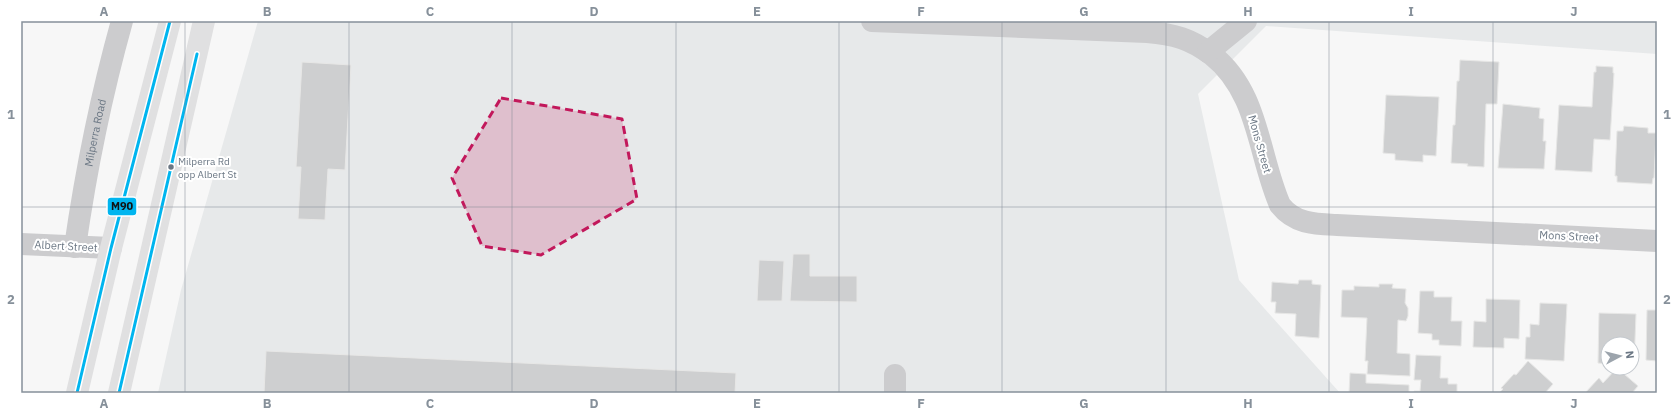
<svg xmlns="http://www.w3.org/2000/svg" width="1678" height="414" font-family="'IBM Plex Sans',sans-serif">
  <rect width="100%" height="100%" fill="#f7f7f7"/>
  <path fill="#e7e9ea" d="M258,21H1657V54L1266,26L1198,94L1239,280L1340,393H158L181,290Z"/>
  <g fill="#cecfd0" stroke="#e7e7e6">
    <path d="M1460,60L1499,62L1497,104H1486L1484,167L1467,166L1468,164L1451,163L1453,125H1455L1457,81H1459Z"/>
    <path d="M302,62L351,65L345,170L328,169L325,220L298,219L301,167H296Z"/>
    <path d="M1596,66L1613,67V73H1614L1610,140L1594,139L1592,172L1555,170L1559,105L1592,107L1594,72H1596Z"/>
    <path d="M1386,95L1439,97L1436,156L1423,155V162L1395,160V154L1383,153Z"/>
    <path d="M1503,104L1540,108L1539,118L1544,119L1543,141H1546L1544,169L1498,168Z"/>
    <path d="M1624,126L1648,128V133H1656L1654,178H1653L1652,184L1617,182V176H1615L1617,131H1623Z"/>
    <path d="M793,254H810V276H857V302L790,301Z"/>
    <path d="M759,260L784,261L782,301H757Z"/>
    <path d="M1299,280H1312V284L1321,285L1319,338L1295,336L1296,314L1275,313L1276,302H1271L1272,282L1298,284Z"/>
    <path d="M1379,284H1393L1392,288L1406,289L1405,303L1408,308V316L1406,321L1398,320L1397,353L1410,354V376L1367,374L1368,361H1365L1367,318L1341,317L1342,290H1354V286L1379,287Z"/>
    <path d="M1420,291H1434V297H1452L1451,321H1462L1461,346L1439,345V340H1432V334L1418,333Z"/>
    <path d="M1486,299L1520,300L1519,339L1504,338V348L1473,347L1474,321L1486,322Z"/>
    <path d="M1540,303L1567,304L1564,361L1525,359L1526,337H1530V324L1539,325Z"/>
    <path d="M1647,310H1657V361L1646,360Z"/>
    <path d="M1599,313L1636,314L1634,365H1632V344H1608V364L1598,363Z"/>
    <path d="M266,351L736,373L735,393H264Z"/>
    <path d="M1416,355L1441,356L1440,378H1448V384H1457V393H1414V391H1420L1421,380H1414Z"/>
    <path d="M1528,361L1553,384L1545,393H1499L1503,389L1501,388L1514,374L1516,375Z"/>
    <path d="M1617,368L1638,386L1632,393H1585L1599,378L1603,383Z"/>
    <path d="M1350,373L1366,374V383L1409,385V393H1349Z"/>
  </g>
  <g fill="none" stroke-linecap="round" stroke-linejoin="round">
    <g stroke="#ccccce" stroke-width="22">
      <path d="M872,21L1147,32C1174,34 1191,39 1212,55C1259,92 1258,155 1280,205C1295,224 1315,224 1337,225L1657,241"/>
      <path d="M1208,52L1246,21"/>
      <path d="M21,244L111,248"/>
      <path id="s1" d="M75,247C86,170 101,96 122,21"/>
      <path d="M895,393V375"/>
    </g>
    <g stroke="#e0e0e1" stroke-width="22">
      <path d="M77,393L111,248L170,21"/>
      <path d="M119,393L204,21"/>
    </g>
    <defs>
      <g id="bus-1">
        <path d="M77,393L111,248L170,21"/>
        <path d="M119,393L197,54"/>
      </g>
    </defs>
    <use href="#bus-1" stroke="#fff" stroke-width="6"/>
    <use href="#bus-1" stroke="#00b5ef" stroke-width="3"/>
  </g>
  <path fill="#c2185b" fill-opacity="0.2" stroke="#c2185b" stroke-width="3" stroke-dasharray="8 5" stroke-linejoin="round" d="M501,98L622,119L637,199L541,255L482,246L452,178Z"/>
  <path fill="none" stroke="#86909a" stroke-width="1" stroke-opacity="0.55" d="M185,21V393M349,21V393M512,21V393M676,21V393M839,21V393M1002,21V393M1166,21V393M1329,21V393M1493,21V393M21,207H1657"/>
  <circle fill="#6b7784" stroke="#fff" stroke-width="1.5" cx="171" cy="167" r="3.5"/>
  <g text-anchor="middle" stroke-width="4" stroke-linejoin="round" paint-order="stroke">
    <g font-size="10" fill="#6b7784" stroke="#fff" text-anchor="start">
      <text x="178" y="165">Milperra Rd<tspan x="178" dy="13">opp Albert St</tspan></text>
    </g>
    <g font-size="11" fill="#6b7784" stroke="#fff">
      <text dy="4" stroke="none"><textPath href="#s1" startOffset="116">Milperra Road</textPath></text>
      <text transform="translate(1260 144) rotate(74)" y="4">Mons Street</text>
      <text transform="translate(1569 236) rotate(3)" y="4">Mons Street</text>
      <text transform="translate(66 246) rotate(3)" y="4">Albert Street</text>
    </g>
  </g>
  <rect stroke="#fff" stroke-width="1.5" x="107" y="197" width="30" height="19" rx="4" fill="#00b5ef"/>
  <g font-size="11" text-anchor="middle" font-weight="bold" fill="#111">
    <text x="122" y="210">M90</text>
  </g>
  <rect width="1678" height="414" fill="none" stroke="#ffffff" stroke-width="44"/>
  <g transform="translate(1620 356) rotate(83)"><circle r="19" fill="#ffffff" stroke="#c4c9ce"/>
  <path d="M0-3L7 15L0 10L-7 15Z" fill="#9ca4ac"/>
  <text y="-6" font-size="11" font-weight="bold" text-anchor="middle" fill="#6b7784">N</text>
  </g>
  <rect x="22" y="22" width="1634" height="370" fill="none" stroke="#86909a" stroke-width="1.5"/>
  <g font-size="13" text-anchor="middle" font-weight="bold" fill="#86909a">
    <text x="104" y="16">A</text>
    <text x="267" y="16">B</text>
    <text x="430" y="16">C</text>
    <text x="594" y="16">D</text>
    <text x="757" y="16">E</text>
    <text x="921" y="16">F</text>
    <text x="1084" y="16">G</text>
    <text x="1248" y="16">H</text>
    <text x="1411" y="16">I</text>
    <text x="1574" y="16">J</text>
    <text x="11" y="119">1</text>
    <text x="1667" y="119">1</text>
    <text x="11" y="304">2</text>
    <text x="1667" y="304">2</text>
    <text x="104" y="408">A</text>
    <text x="267" y="408">B</text>
    <text x="430" y="408">C</text>
    <text x="594" y="408">D</text>
    <text x="757" y="408">E</text>
    <text x="921" y="408">F</text>
    <text x="1084" y="408">G</text>
    <text x="1248" y="408">H</text>
    <text x="1411" y="408">I</text>
    <text x="1574" y="408">J</text>
  </g>
</svg>
